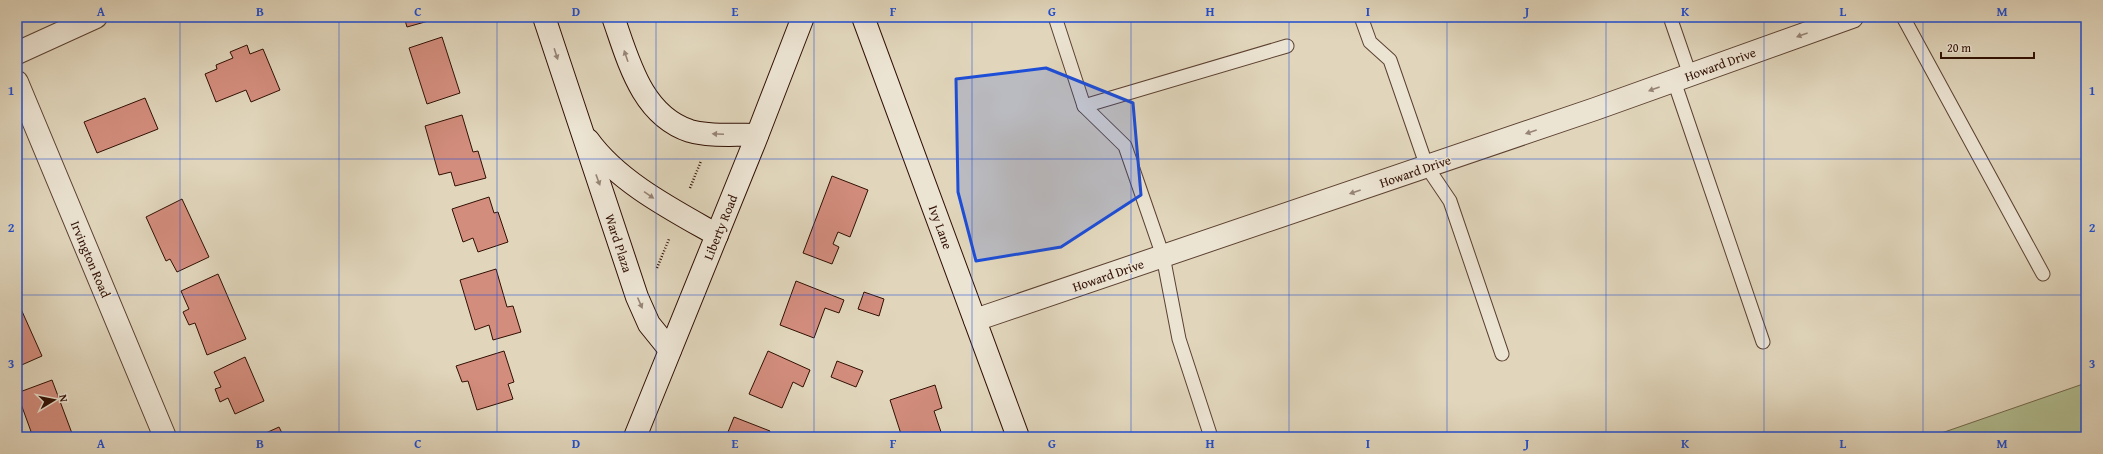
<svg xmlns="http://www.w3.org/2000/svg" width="2103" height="454" font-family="'Gentium Book Plus',serif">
  <rect width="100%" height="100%" fill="#e1d6bc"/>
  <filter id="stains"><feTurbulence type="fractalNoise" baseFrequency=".005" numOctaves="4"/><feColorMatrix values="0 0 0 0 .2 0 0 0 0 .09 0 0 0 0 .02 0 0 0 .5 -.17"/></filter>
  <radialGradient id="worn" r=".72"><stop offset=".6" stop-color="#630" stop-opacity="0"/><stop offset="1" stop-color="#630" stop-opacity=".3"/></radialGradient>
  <path fill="#b1be92" stroke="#70664a" d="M2086,383V437H1930Z"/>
  <g fill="#d38d7d" stroke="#300f03">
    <path d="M404,17H431L432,20L407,27Z"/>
    <path d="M442,37L460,93L427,104L409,48Z"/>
    <path d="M247,45L250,54L263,49L280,90L251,102L246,90L216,102L205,74L217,69L216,65L233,58L230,52Z"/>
    <path d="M145,98L158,129L97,153L84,122Z"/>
    <path d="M462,115L473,152L478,151L486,178L455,186L451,172L439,175L425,126Z"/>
    <path d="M832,176L868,190L850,237L838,232L833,244L839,247L832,264L803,253Z"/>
    <path d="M489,197L494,213L498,212L508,242L478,252L473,238L463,242L452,209Z"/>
    <path d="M182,199L209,257L177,272L170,259L166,261L146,217Z"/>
    <path d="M496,269L507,307L513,306L521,332L493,340L489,325L475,330L460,280Z"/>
    <path d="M218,274L246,339L207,355L195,323L189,325L183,312L189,309L181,291Z"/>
    <path d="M796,281L844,300L839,313L825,308L814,338L780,325Z"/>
    <path d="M864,292L884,299L879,316L858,309Z"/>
    <path d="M21,309L42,356L17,367V311Z"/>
    <path d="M504,351L514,382L508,384L513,399L477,410L468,381L462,382L456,366Z"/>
    <path d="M768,351L810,370L803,387L793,382L782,408L749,394Z"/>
    <path d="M245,357L264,401L235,414L228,398L220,402L215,389L221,387L214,372Z"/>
    <path d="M837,361L863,371L856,387L831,377Z"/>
    <path d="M52,380L73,436L33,437L17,393Z"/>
    <path d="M935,385L942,408L934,411L942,435L937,437H902L890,400Z"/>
    <path d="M734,417L770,431L768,437H726Z"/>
    <path d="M279,427L284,437H257Z"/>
  </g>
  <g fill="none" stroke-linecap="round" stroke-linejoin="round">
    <defs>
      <g id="lane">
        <path d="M1055,17L1084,106L1125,146L1163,256L1179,339L1211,437"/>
        <path d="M1361,17L1370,42L1390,60L1427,167L1450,201L1502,354"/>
        <path d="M1670,17L1690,75"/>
        <path d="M1903,17L2043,274"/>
        <path d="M1674,81L1763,342"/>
        <path d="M1084,106L1287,46"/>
      </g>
      <g id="street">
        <path d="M17,53L96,17"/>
        <path d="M17,82L165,437"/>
        <path d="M975,320L1595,109L1852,17"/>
      </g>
      <g id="secondary">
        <path d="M544,17L637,297L649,324L670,350"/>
        <path d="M613,17C628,59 641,115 690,131C711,137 736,134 757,135"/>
        <path d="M863,17L1018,437"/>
        <path d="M588,140C618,182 673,210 717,235"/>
        <path d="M635,437L755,141L803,17"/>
      </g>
    </defs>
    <use href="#lane" stroke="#5c4131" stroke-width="15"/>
    <use href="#street" stroke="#5c4131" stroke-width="24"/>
    <use href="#secondary" stroke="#300f03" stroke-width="24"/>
    <g stroke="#300f03" stroke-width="2.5" stroke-dasharray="1 2" stroke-linecap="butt">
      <path d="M690,188L701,161"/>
      <path d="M657,268L669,239"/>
    </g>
    <use href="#lane" stroke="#ece4d3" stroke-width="13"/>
    <use href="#street" stroke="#ece4d3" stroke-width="22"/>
    <use href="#secondary" stroke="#ece4d3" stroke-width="22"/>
  </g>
  <defs><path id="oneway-solid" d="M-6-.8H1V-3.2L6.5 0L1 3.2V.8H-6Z"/></defs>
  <g fill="#978475">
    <use href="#oneway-solid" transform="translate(1802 35) rotate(160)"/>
    <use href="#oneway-solid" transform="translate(556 54) rotate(72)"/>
    <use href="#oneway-solid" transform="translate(626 56) rotate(-109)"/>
    <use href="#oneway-solid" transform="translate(1654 89) rotate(160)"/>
    <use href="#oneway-solid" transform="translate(1531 132) rotate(161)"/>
    <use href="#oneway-solid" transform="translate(718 134) rotate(-177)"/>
    <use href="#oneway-solid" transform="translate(598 180) rotate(70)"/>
    <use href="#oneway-solid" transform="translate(1355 192) rotate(161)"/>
    <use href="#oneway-solid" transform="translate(649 195) rotate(34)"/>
    <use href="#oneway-solid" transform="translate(640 303) rotate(66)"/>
  </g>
  <path fill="#1d4ed8" fill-opacity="0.2" stroke="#1d4ed8" stroke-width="3" stroke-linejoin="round" d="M1046,68L1133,103L1141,195L1061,247L976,261L958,192L956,79Z"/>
  <path fill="none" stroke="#1d4ed8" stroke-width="1" stroke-opacity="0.55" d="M180,17V437M339,17V437M497,17V437M656,17V437M814,17V437M972,17V437M1131,17V437M1289,17V437M1447,17V437M1606,17V437M1764,17V437M1923,17V437M17,159H2086M17,295H2086"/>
  <g text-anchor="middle" stroke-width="3" stroke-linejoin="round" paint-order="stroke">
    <g font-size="13" fill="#300f03" stroke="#ece4d3">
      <text transform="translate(1720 64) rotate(-20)" y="5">Howard Drive</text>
      <text transform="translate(1415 171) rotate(-19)" y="5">Howard Drive</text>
      <text transform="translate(720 227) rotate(-68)" y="5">Liberty Road</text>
      <text transform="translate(941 227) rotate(70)" y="5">Ivy Lane</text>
      <text transform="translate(619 243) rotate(72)" y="5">Ward Plaza</text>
      <text transform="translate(91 259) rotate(67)" y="5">Irvington Road</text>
      <text transform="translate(1108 275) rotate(-19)" y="5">Howard Drive</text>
    </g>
  </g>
  <rect width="2103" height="454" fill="none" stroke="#e1d6bc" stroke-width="44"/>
  <g transform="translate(54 400) rotate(80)" stroke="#ece4d3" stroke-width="3" paint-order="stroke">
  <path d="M0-3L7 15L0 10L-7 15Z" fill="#300f03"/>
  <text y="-6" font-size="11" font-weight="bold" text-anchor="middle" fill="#300f03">N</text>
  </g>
  <path d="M1941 52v6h93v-6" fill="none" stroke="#300f03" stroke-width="2"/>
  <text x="1947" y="52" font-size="12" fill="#300f03" stroke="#ece4d3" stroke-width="3" paint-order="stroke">20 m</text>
  <rect x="22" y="22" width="2059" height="410" fill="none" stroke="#1d4ed8" stroke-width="1.5"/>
  <g font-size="13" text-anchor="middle" font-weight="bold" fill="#1d4ed8">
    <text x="101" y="16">A</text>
    <text x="260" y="16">B</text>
    <text x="418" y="16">C</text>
    <text x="576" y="16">D</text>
    <text x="735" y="16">E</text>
    <text x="893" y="16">F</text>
    <text x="1052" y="16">G</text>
    <text x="1210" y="16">H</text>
    <text x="1368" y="16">I</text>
    <text x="1527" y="16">J</text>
    <text x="1685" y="16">K</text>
    <text x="1843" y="16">L</text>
    <text x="2002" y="16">M</text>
    <text x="11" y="95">1</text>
    <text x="2092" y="95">1</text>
    <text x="11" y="232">2</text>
    <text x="2092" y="232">2</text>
    <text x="11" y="368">3</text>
    <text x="2092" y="368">3</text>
    <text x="101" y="448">A</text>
    <text x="260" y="448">B</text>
    <text x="418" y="448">C</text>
    <text x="576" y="448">D</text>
    <text x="735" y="448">E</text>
    <text x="893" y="448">F</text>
    <text x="1052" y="448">G</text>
    <text x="1210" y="448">H</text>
    <text x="1368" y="448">I</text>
    <text x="1527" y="448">J</text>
    <text x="1685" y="448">K</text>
    <text x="1843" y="448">L</text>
    <text x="2002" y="448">M</text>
  </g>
  <rect width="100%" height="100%" filter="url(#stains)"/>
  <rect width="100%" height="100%" fill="url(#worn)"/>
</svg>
